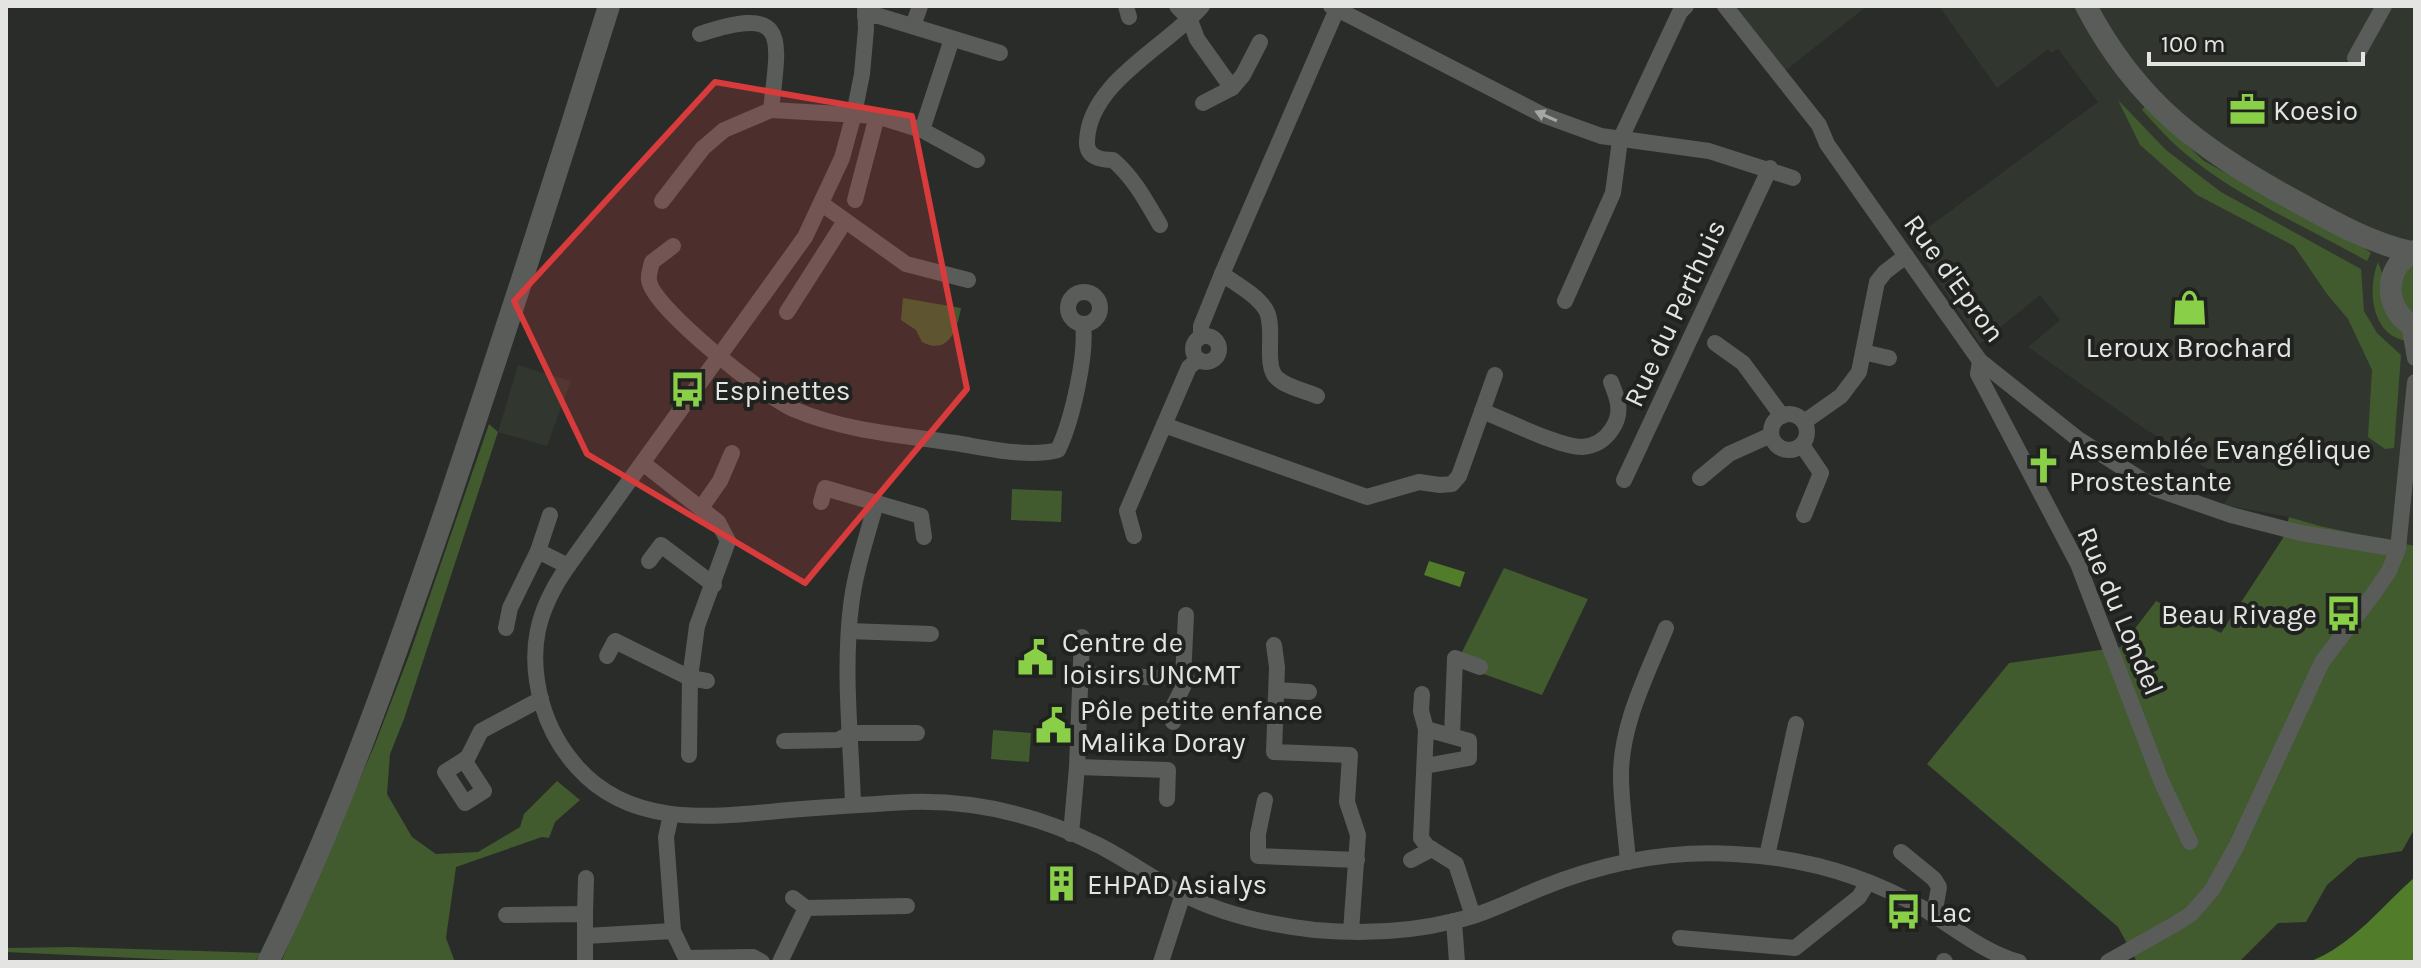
<svg xmlns="http://www.w3.org/2000/svg" width="2421" height="968" font-family="Karla,sans-serif">
  <rect width="100%" height="100%" fill="#2a2c29"/>
  <g fill="#31362e">
    <path d="M1735,6H1867L1785,71Z"/>
    <path d="M1939,6H2415V546L2320,526L2289,517L2223,505L2236,487L2145,429L2028,347L2060,320L2040,295L1980,344L1911,240L2098,102L2058,49L2051,53L2048,49L1997,88Z"/>
    <path d="M518,365L571,381L547,446L498,432Z"/>
  </g>
  <g fill="#415a2e">
    <path d="M2118,100L2166,150L2221,192L2361,269L2364,311L2377,333L2401,355L2394,448L2385,449L2368,437L2372,370L2348,319L2327,294L2294,246L2197,195L2140,145Z"/>
    <path d="M2145,106L2204,161L2364,248L2371,253L2367,261C2305,226 2236,197 2181,150C2167,138 2155,124 2142,110Z"/>
    <path d="M2415,261V316L2400,298V278Z"/>
    <path d="M2378,262L2408,341C2371,337 2367,289 2378,262Z"/>
    <path d="M903,298L961,308C957,329 949,356 922,342L916,330L901,320Z"/>
    <path d="M489,424L498,432L404,719L390,754L387,794L412,837L436,854L478,852L520,827L524,814L557,781L580,800L555,822L549,838L542,837L456,867L446,938L455,962H281L375,744L410,653Z"/>
    <path d="M1012,489L1062,491L1061,522L1011,520Z"/>
    <path d="M2289,517L2320,526L2415,546V828L2402,851L2358,858L2327,885L2306,922L2278,923L2239,962H2137L2118,927L1927,764L2009,663L2121,647L2156,601L2221,633L2283,538Z"/>
    <path d="M1504,568L1588,599L1542,695L1456,664Z"/>
    <path d="M993,730L1031,733L1029,762L991,759Z"/>
    <path d="M71,947L261,953L255,962H221L6,952V948Z"/>
  </g>
  <g fill="#517c2a">
    <path d="M1429,561L1465,572L1460,587L1424,575Z"/>
    <path d="M2415,877V962H2309C2353,945 2381,907 2415,877Z"/>
  </g>
  <g fill="none" stroke-linecap="round" stroke-linejoin="round">
    <g stroke="#5a5c59" stroke-width="16">
      <path d="M865,6L866,29L862,74L854,114L842,158L805,237L568,566C537,610 527,650 542,704C549,728 560,748 577,767C632,829 714,817 789,810C829,807 870,804 910,802C975,800 1040,816 1098,845C1126,859 1153,879 1181,893C1221,914 1271,925 1315,930C1360,934 1410,932 1454,921C1486,914 1514,899 1544,887C1604,863 1670,850 1734,854C1802,857 1865,875 1924,909C1953,927 1985,953 2019,962"/>
      <path d="M1126,6L1129,17"/>
      <path d="M1177,6L1190,20L1197,39L1232,88L1243,75L1260,42"/>
      <path d="M1331,6L1543,115L1601,136L1709,151L1793,178"/>
      <path d="M1725,6L1819,125L1827,144L1980,361L2078,439L2156,489L2231,515L2301,533L2398,549"/>
      <path d="M865,16H879L1000,53"/>
      <path d="M913,26L920,6"/>
      <path d="M700,34C790,4 779,37 771,110"/>
      <path d="M2355,58L2384,6"/>
      <path d="M1203,103L1232,88"/>
      <path d="M922,130L952,39"/>
      <path d="M855,200L877,116"/>
      <path d="M662,201L703,148L724,130L771,110L877,116L922,130L977,160"/>
      <path d="M822,204L906,264L968,280"/>
      <path d="M1160,225C1146,201 1134,178 1113,160C1100,160 1086,157 1087,141C1089,82 1167,47 1202,6"/>
      <path d="M673,246L652,262C651,267 648,275 649,280C651,307 767,398 793,409C844,431 901,435 955,443C987,448 1027,458 1058,450C1072,421 1087,355 1083,324"/>
      <path d="M1222,274C1236,284 1257,295 1266,310C1276,327 1263,366 1277,378C1286,387 1306,391 1317,396"/>
      <circle cx="1084" cy="308" r="16"/>
      <path d="M1565,301L1613,193L1620,140L1680,12L1686,6"/>
      <path d="M787,312L845,221"/>
      <path d="M2409,324L2415,358"/>
      <circle cx="1206" cy="349" r="13"/>
      <path d="M1201,336V326L1222,274L1337,9"/>
      <path d="M1715,343L1743,363L1782,416"/>
      <path d="M1863,352L1889,358"/>
      <path d="M1980,361L1978,374L2078,564L2162,783L2190,842"/>
      <path d="M1482,411C1506,420 1559,447 1582,447C1596,446 1605,440 1612,429C1623,413 1618,399 1611,382"/>
      <circle cx="1789" cy="432" r="18"/>
      <path d="M1804,422L1841,396L1859,372L1877,282L1885,272L1906,256"/>
      <path d="M1164,425L1189,367L1198,360"/>
      <path d="M1802,445L1821,473L1804,515"/>
      <path d="M644,464L718,522L728,541L697,626L690,678L689,755"/>
      <path d="M1700,478L1729,454L1771,435"/>
      <path d="M1624,480L1770,168"/>
      <path d="M821,502L825,488L921,516L924,537"/>
      <path d="M701,508L720,481L732,453"/>
      <path d="M1134,536L1127,511L1164,425L1367,497L1419,482L1440,485L1452,484L1459,476L1495,375"/>
      <path d="M538,551L568,566"/>
      <path d="M649,561L661,545L714,585"/>
      <path d="M506,628L510,608L538,551L550,515"/>
      <path d="M849,631L931,634"/>
      <path d="M1274,645L1277,667L1274,752L1350,755L1347,802L1358,835L1351,931"/>
      <path d="M607,656L615,641L690,678L707,681"/>
      <path d="M1081,674L1187,679L1174,705L1173,722"/>
      <path d="M1183,679L1186,615"/>
      <path d="M1277,690L1309,692"/>
      <path d="M1422,694L1421,711L1426,729"/>
      <path d="M1452,736L1455,658L1480,667"/>
      <path d="M784,741L838,740L851,733H917"/>
      <path d="M464,760L445,772L465,803L484,791L464,760L468,757L481,731L541,699"/>
      <path d="M1425,766L1469,758V741L1426,729L1421,838L1427,846L1456,864L1473,916"/>
      <path d="M1077,767L1168,770L1167,799"/>
      <path d="M1265,800L1258,834V856L1357,860"/>
      <path d="M853,804C851,739 843,671 851,606C855,571 867,537 876,503"/>
      <path d="M671,815L666,837L673,931L686,958"/>
      <path d="M1071,834L1077,767L1082,637"/>
      <path d="M1901,852L1934,879L1939,887L1934,915"/>
      <path d="M1767,856L1796,724"/>
      <path d="M1411,860L1432,849"/>
      <path d="M1628,862C1626,833 1621,804 1621,775C1621,724 1647,675 1666,628"/>
      <path d="M793,898L806,908"/>
      <path d="M585,914L586,878"/>
      <path d="M506,915L585,914V962"/>
      <path d="M1454,921L1457,962"/>
      <path d="M585,936L673,931"/>
      <path d="M1680,938L1795,948L1859,897L1868,882"/>
      <path d="M686,958L753,957L762,962"/>
      <path d="M1944,961L1945,962"/>
      <path d="M780,962L806,908L907,906"/>
      <path d="M1161,962L1183,894"/>
      <path d="M2108,962L2177,923L2191,914L2212,890L2237,845L2322,662L2374,593L2389,571L2398,549L2415,382"/>
    </g>
    <g stroke="#5a5c59" stroke-width="22">
      <path d="M2086,6C2137,104 2204,152 2299,203C2335,223 2371,243 2411,252"/>
      <path d="M2415,251C2382,267 2383,311 2415,327"/>
      <path d="M268,962C340,815 394,661 447,506C503,340 557,173 609,6"/>
    </g>
  </g>
  <defs><path id="oneway-solid" d="M-6-.8H1V-3.2L6.5 0L1 3.2V.8H-6Z" transform="scale(2)"/></defs>
  <use fill="#a6a7a5" href="#oneway-solid" transform="translate(1546 116) rotate(-156)"/>
  <path fill="#d73b3b" fill-opacity="0.2" stroke="#d73b3b" stroke-width="6" stroke-linejoin="round" d="M715,82L912,116L967,389L805,583L587,454L514,301Z"/>
  <defs>
    <symbol id="office-bare" viewBox="-9 -9 18 18"><path d="M-6-3h4V-5.5h4V-3h4V5H-6ZM-1-4.5V-3h2v-1.5ZM-6 0V1H6V0Z" fill="#89cf48" stroke="#20221f" stroke-width="2.5" paint-order="stroke"/></symbol>
    <symbol id="shop-bare" viewBox="-9 -9 18 18"><path d="M-5-2.5h2.3a2.7 3.5 0 0 1 5.4 0H5L5.5 6h-11ZM-1.5-2.5h3a1.5 2.3 0 0 0-3 0Z" fill="#89cf48" stroke="#20221f" stroke-width="2.5" paint-order="stroke"/></symbol>
    <symbol id="bus-bare" viewBox="-9 -9 18 18"><path d="M-5-6H5V4H4V6H2V4H-2V6H-4V4H-5ZM-3.5-4V0h7V-4ZM-3.5 1.2v1.5H-2V1.2ZM2 1.2v1.5H3.5V1.2Z" fill="#89cf48" stroke="#20221f" stroke-width="2.5" paint-order="stroke"/></symbol>
    <symbol id="church-bare" viewBox="-9 -9 18 18"><path d="M-1.2-6h2.4v3.5h3.3v2.4h-3.3V6h-2.4V-.1h-3.3v-2.4h3.3Z" fill="#89cf48" stroke="#20221f" stroke-width="2.5" paint-order="stroke"/></symbol>
    <symbol id="civic-bare" viewBox="-9 -9 18 18"><path d="M-.6-6.5H3V-4.5H.6V-3L4-1V1h2V6H-6V1h2V-1L-.6-3ZM-1.2 2.5V6h2.4V2.5Z" fill="#89cf48" stroke="#20221f" stroke-width="2.5" paint-order="stroke"/></symbol>
    <symbol id="building-bare" viewBox="-9 -9 18 18"><path d="M-4-6H4V6H1V3H-1V6H-4ZM-2.5-4.3h1.7v1.8h-1.7ZM.8-4.3h1.7v1.8H.8ZM-2.5-1h1.7V.8h-1.7ZM.8-1h1.7V.8H.8Z" fill="#89cf48" stroke="#20221f" stroke-width="2.5" paint-order="stroke"/></symbol>
  </defs>
  <g fill-rule="evenodd">
    <use href="#office-bare" x="2222" y="84" width="51" height="51"/>
    <use href="#shop-bare" x="2164" y="282" width="51" height="51"/>
    <use href="#bus-bare" x="662" y="364" width="51" height="51"/>
    <use href="#church-bare" x="2018" y="440" width="51" height="51"/>
    <use href="#bus-bare" x="2318" y="588" width="51" height="51"/>
    <use href="#civic-bare" x="1010" y="632" width="51" height="51"/>
    <use href="#civic-bare" x="1028" y="700" width="51" height="51"/>
    <use href="#building-bare" x="1036" y="858" width="51" height="51"/>
    <use href="#bus-bare" x="1878" y="886" width="51" height="51"/>
  </g>
  <g text-anchor="middle" stroke-width="8" stroke-linejoin="round" paint-order="stroke">
    <g font-size="28" fill="#e4e5e3" stroke="#20221f" text-anchor="start">
      <text x="2273" y="120">Koesio</text>
      <text x="2189" y="357" text-anchor="middle">Leroux Brochard</text>
      <text x="714" y="400">Espinettes</text>
      <text x="2069" y="459">Assemblée Evangélique<tspan x="2069" dy="32">Prostestante</tspan></text>
      <text x="2317" y="624" text-anchor="end">Beau Rivage</text>
      <text x="1062" y="652">Centre de<tspan x="1062" dy="32">loisirs UNCMT</tspan></text>
      <text x="1080" y="720">Pôle petite enfance<tspan x="1080" dy="32">Malika Doray</tspan></text>
      <text x="1087" y="894">EHPAD Asialys</text>
      <text x="1929" y="922">Lac</text>
    </g>
    <g font-size="28" fill="#e4e5e3" stroke="#20221f">
      <text transform="translate(1955 278) rotate(54)" y="10">Rue d'Epron</text>
      <text transform="translate(1674 313) rotate(-65)" y="10">Rue du Perthuis</text>
      <text transform="translate(2121 611) rotate(67)" y="10">Rue du Londel</text>
    </g>
  </g>
  <rect width="2421" height="968" fill="none" stroke="#e4e5e3" stroke-width="16"/>
  <path d="M2149 52v12h214v-12" fill="none" stroke="#e4e5e3" stroke-width="4"/>
  <text x="2161" y="52" font-size="24" fill="#e4e5e3" stroke="#20221f" stroke-width="6" paint-order="stroke">100 m</text>
</svg>
